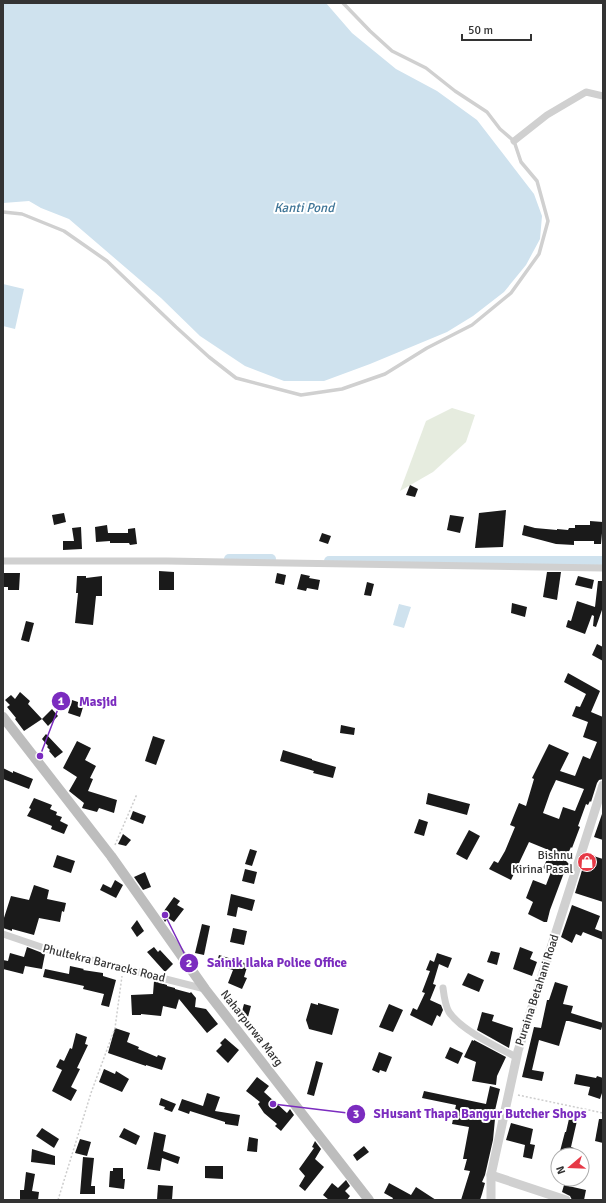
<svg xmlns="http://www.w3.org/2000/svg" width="606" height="1203" font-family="Signika,sans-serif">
  <rect width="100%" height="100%" fill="#fff"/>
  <path fill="#e6ecdf" d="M452,408L475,415L466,442L433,472L400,491L426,421Z"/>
  <g fill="#cfe2ee">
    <path d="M3,3H326L352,33L396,69L437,91L477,120L534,194L542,216L540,239L526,265L504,292L473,316L447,332L370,364L324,381H284L245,366L200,336L161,298L69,219L41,208L29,201L3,203Z"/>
    <path d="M3,284L24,289L15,329L3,326Z"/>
    <path d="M399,604L411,607L404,628L393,625Z"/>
  </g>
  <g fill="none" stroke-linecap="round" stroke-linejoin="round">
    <g stroke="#cfe2ee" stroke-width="10">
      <path d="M229,559H271"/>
      <path d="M329,561H603"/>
    </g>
  </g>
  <g fill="#1a1a1a" fill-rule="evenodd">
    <path d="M410,485L418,489L415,497L406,495Z"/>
    <path d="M506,510L503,547L475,548L479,513Z"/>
    <path d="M64,513L66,522L54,525L52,515Z"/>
    <path d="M450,515L464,517L460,533L447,530Z"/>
    <path d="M590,521L603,522L601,544H594V541H574V545L556,544L522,535L524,525L535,528L557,530V529L568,530L569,528H575V525H590Z"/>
    <path d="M107,525L108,533H128V529L135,528L137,544L130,545L129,543H110V541L96,542L95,527Z"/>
    <path d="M81,527L82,549L63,550V541H74L72,528Z"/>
    <path d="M322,533L331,536L328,544L319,541Z"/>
    <path d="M159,571L174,572V590H159Z"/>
    <path d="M547,572H561L557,600L543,597Z"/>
    <path d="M3,573H20L19,590H8V587H3Z"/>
    <path d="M277,573L286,575L284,585L275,583Z"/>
    <path d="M301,574L310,576L309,578L320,580L318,590L307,588L306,591L297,589Z"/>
    <path d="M77,576H86V578L102,576V596H96L93,625L75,623L78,593H76Z"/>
    <path d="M578,576L594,580L592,589L575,585Z"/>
    <path d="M598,581H603V607L596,627L593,626L594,616L592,615L585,634L566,627L568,620L571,621L577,601L595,607Z"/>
    <path d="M367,582L374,584L371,596L364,595Z"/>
    <path d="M512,603L527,607L525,617L511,613Z"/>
    <path d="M26,621L34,623L29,642L21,640Z"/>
    <path d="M597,644L603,647V661L592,655Z"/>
    <path d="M568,673L600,691L591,712L603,717V779L599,780L597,783L591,802L590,801L588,805L586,804L578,826L580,827L572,848L571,847L565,860L569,864L565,870L550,910L547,922H544L528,914L533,902L526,898L533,880L546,885L551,872L543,868L551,851L529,842L511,880L489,869L494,861L498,863L505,851L515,827L510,825L519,803L526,806L534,779L532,778L549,744L569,753L560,771L575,776L583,756L590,759L597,742L583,737L588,722L572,716L576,706L580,707L586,694L564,682ZM556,780L584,789L575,811L563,807L559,819L543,813L550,793Z"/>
    <path d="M20,692L30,701L28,704L42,719L24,731L15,719L16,718L7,707L10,705L5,700L11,695L15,699Z"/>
    <path d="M72,700L84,704L80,717L68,713Z"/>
    <path d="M52,709L58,716L48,726L42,719Z"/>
    <path d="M341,725L355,728L354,735L340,733Z"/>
    <path d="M46,734L63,752L55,758L49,751L50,750L47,747L48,746L42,739Z"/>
    <path d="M153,736L165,740L156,765L145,761Z"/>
    <path d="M77,741L91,748L85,760L96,766L90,778L93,779L88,791L117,800L114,813L99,808L97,812L82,808L84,803L69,791L77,777L63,768Z"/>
    <path d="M283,750L312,759V760L336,767L333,778L313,773L314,771L280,761Z"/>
    <path d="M3,768L13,773V771L33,779L29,789L3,779Z"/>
    <path d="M428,793L470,804L467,815L426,804Z"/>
    <path d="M34,798L52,805L50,809L57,812L56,815L62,817L60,821L68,825L64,834L51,829L52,826L27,816L31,809L29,808Z"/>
    <path d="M133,811L146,816L143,824L130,819Z"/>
    <path d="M602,814L603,815V840L594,837Z"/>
    <path d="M419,819L428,822L424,836L414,833Z"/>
    <path d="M469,830L480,836L467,860L456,854Z"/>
    <path d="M123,834L131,840L126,846L118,844Z"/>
    <path d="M250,849L257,851L252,866L245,864Z"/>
    <path d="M587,854L603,859V902L575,893Z"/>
    <path d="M57,855L75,861L71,873L53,867Z"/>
    <path d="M245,869L257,872L254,884L242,881Z"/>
    <path d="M145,872L151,887L143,890L134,877Z"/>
    <path d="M115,880L123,885L116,898L100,890L103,884L111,888Z"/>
    <path d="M34,885L49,890L47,899L66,903L64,912L62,911L60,922L39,918L34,935L12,929V931L3,928V921L11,896L29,900Z"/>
    <path d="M231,894L255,900L252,911L238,907L236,917L227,915Z"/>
    <path d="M174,897L180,901L177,905L184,909L174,922L168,918L165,922L161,915Z"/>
    <path d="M572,905L600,916L595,929L603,932V940L583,932L581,936L576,934L572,943L561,937Z"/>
    <path d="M137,920L144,931L137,937L131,928Z"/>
    <path d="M202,924L210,926L204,955L195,953Z"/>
    <path d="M233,928L247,931L244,945L230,942Z"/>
    <path d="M27,947L45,954L42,969L25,966L23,974L3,969V960L8,961L10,953L24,957Z"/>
    <path d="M154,947L158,952L160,950L173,964L165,972L147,952Z"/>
    <path d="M520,947L533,952L530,959L537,962L532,976L513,969Z"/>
    <path d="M491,951L500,953L497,965L487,962Z"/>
    <path d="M437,953L452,958L448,968L439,964L433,984L436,985L430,1000L441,1005L443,1010L440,1017L437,1015L432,1026L410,1015L413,1008L417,1010L425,993L422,992L430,971L426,970L430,960L434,962Z"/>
    <path d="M219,955L248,964L244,977L247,978L242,989L228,983L233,970L216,965Z"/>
    <path d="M70,966L84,969L83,970L103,973V976L116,980L109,1007L101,1005L104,994L83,989L84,986L43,977L45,969L69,974Z"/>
    <path d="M468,973L484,980L479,992L462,985Z"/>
    <path d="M154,981L167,985V986L175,988V989L190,993L191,992L196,998L195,1007L206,1009L218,1024L207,1033L179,999L176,1009L163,1006L161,1016L141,1014V1015H132L131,995L153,994Z"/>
    <path d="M555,982L568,986L563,1004L573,1006L571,1013L603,1023L601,1030L569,1021H566L559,1046L539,1040L532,1070L544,1072L542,1081L522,1077L534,1027L541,1028L547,1000H549Z"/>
    <path d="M311,1003L318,1005V1003L339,1009L332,1035L309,1029L306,1020Z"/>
    <path d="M244,1004L251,1006L248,1017L241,1015Z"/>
    <path d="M389,1004L403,1010L393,1032L379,1027Z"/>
    <path d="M482,1012L494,1015L492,1021L513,1028L509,1048L477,1030Z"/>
    <path d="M115,1028L130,1033L127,1042L139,1047L138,1049L157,1057L158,1055L166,1058L162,1070L146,1065V1066L108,1053Z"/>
    <path d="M76,1033L87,1037L85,1044L88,1045L77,1068L80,1069L71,1087L77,1090L71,1101L52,1091L62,1070L56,1067L60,1059L64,1061L70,1048L72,1049Z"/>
    <path d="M225,1038L239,1050L228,1063L216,1051L222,1045L220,1043Z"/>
    <path d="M472,1040L474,1041V1040L506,1057L497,1076L496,1085L472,1081L476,1062L464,1057Z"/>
    <path d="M450,1047L463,1053L458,1064L445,1058Z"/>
    <path d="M379,1052L392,1057L386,1072L380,1070L379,1073L372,1070Z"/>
    <path d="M316,1061L323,1063L314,1096L307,1094Z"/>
    <path d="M104,1069L115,1074L116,1071L129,1079L122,1092L99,1082Z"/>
    <path d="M576,1074L596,1078L597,1076L603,1078V1090L600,1099L588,1095L590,1087L574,1084Z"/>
    <path d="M257,1077L269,1086L264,1092L287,1113L290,1109L294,1115L281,1131L275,1126L277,1124L264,1113L258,1104L260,1102L246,1091Z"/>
    <path d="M490,1086L500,1089L493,1119H495L493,1140L485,1175L482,1182L485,1183L482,1194L480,1200H461L470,1171L464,1170L467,1159H463L469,1127L452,1124L456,1105L422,1098L424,1091L486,1104Z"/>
    <path d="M207,1093L220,1097L215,1111L240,1115L238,1126L225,1124V1122L190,1111L189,1114L178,1110L182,1099L203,1106Z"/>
    <path d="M161,1098L176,1104L172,1112L164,1109L165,1107L159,1105Z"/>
    <path d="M571,1110L579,1112L571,1147L574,1148L572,1155H559L565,1132H566Z"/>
    <path d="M599,1119H603V1143L595,1141Z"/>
    <path d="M511,1123L533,1129L530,1144L535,1145L532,1159L523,1157L525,1145L506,1140Z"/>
    <path d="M42,1128L59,1139L54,1148L36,1136Z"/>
    <path d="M124,1128L140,1136L136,1145L119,1137Z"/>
    <path d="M154,1132L166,1135L163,1151L180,1157L178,1164L162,1158L160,1171L147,1169Z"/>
    <path d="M249,1137L258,1139L257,1152L247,1151Z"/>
    <path d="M80,1139L91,1142L87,1156L75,1153Z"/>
    <path d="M315,1141L321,1149L315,1159L324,1167L305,1191L299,1186L305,1176L299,1169L314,1148L312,1147Z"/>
    <path d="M364,1146L369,1152L357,1161L353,1155Z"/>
    <path d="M32,1149L55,1156V1165L31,1162Z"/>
    <path d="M83,1157L94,1158L91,1186H95V1194H80Z"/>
    <path d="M205,1166H223V1179L205,1178Z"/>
    <path d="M113,1168H123V1179H125L124,1189L109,1187L110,1171H113Z"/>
    <path d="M26,1172L35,1174L32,1191L39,1192L38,1200H20V1190H24Z"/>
    <path d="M346,1180L350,1186L345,1191L350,1196L347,1200H329L323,1195L332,1183L338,1188Z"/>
    <path d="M389,1183L411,1195L416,1187L436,1200H392L393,1198L384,1193Z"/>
    <path d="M158,1185L173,1186L172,1200H157Z"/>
    <path d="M564,1185L586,1190L584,1200H572L570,1196L562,1192Z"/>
  </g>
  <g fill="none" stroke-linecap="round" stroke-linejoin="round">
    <g stroke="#cdcdcd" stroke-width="1.5" stroke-dasharray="2 2" stroke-linecap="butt">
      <path d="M115,845L137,794"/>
      <path d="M518,1095L603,1113"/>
      <path d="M58,1200L91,1093L115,1028L122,976"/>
    </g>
    <path stroke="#d0d0d0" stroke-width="3.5" d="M3,212L22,214L64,231L107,261L176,327L209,357L236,378L301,395L342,389L385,374L427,348L472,325L511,293L539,254L548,221L537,181L521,162L514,141L500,129L487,112L455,91L426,68L392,51L370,31L343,3"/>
    <g stroke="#d0d0d0" stroke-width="7">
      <path d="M514,141L547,115L586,92L603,96"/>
      <path d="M3,561H167L603,568"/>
      <path d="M3,934L47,949L205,989"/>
      <path d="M443,988C444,996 445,1005 449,1012C461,1030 497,1047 516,1057"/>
    </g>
    <g stroke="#d0d0d0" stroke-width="9">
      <path d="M491,1175L566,1200"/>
      <path d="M491,1200V1175L518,1051L603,785"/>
    </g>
    <path stroke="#bdbdbd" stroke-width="10" d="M3,717L111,856L205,989L369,1200"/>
  </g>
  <defs>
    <symbol id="shop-disc" viewBox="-11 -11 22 22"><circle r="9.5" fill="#e63946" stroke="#fff"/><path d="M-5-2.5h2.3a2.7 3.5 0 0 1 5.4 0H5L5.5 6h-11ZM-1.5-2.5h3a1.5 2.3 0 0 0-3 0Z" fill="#fff"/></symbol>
  </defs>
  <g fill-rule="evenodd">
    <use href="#shop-disc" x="576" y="851" width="22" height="22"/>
  </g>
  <g text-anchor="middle" stroke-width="4" stroke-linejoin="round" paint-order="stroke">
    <g font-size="12" fill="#333" stroke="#fff" text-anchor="end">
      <text x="573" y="859">Bishnu<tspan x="573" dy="14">Kirina Pasal</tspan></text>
    </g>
    <g font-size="12" fill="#333" stroke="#fff">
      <text transform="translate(104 963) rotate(14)" y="4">Phultekra Barracks Road</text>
      <text transform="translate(537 990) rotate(-72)" y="4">Puraina Betahani Road</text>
      <text transform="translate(252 1028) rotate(52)" y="4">Naharpurwa Marg</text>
    </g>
    <g font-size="13" font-style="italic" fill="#3f7597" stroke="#fff">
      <text x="304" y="212">Kanti Pond</text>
    </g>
  </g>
  <path fill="none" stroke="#7b2cbf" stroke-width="1.5" d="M40 756L61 701M165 915L189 963M273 1104L356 1114"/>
  <g fill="#7b2cbf" stroke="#fff" stroke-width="1.5">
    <circle cx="40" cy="756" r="4"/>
    <circle cx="165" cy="915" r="4"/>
    <circle cx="273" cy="1104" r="4"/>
    <circle cx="61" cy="701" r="10"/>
    <circle cx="189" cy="963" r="10"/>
    <circle cx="356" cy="1114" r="10"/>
  </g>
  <g font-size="12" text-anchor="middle" font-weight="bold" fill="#fff">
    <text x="61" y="705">1</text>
    <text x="189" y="967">2</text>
    <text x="356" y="1118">3</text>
  </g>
  <g font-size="13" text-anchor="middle" font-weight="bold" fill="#7b2cbf" stroke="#fff" stroke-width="4" stroke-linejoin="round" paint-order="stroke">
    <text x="98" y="706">Masjid</text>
    <text x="277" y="967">Sainik Ilaka Police Office</text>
    <text x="480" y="1118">SHusant Thapa Bangur Butcher Shops</text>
  </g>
  <rect width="606" height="1203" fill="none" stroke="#333333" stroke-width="8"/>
  <g transform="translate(570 1167) rotate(251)"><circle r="19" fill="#ffffff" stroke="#adadad"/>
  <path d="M0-3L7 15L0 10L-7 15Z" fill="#e63946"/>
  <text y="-6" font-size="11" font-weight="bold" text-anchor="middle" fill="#333333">N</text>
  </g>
  <path d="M462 34v6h69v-6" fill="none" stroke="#333333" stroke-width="2"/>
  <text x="468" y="34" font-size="12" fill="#333333" stroke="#ffffff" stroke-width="3" paint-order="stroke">50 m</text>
</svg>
